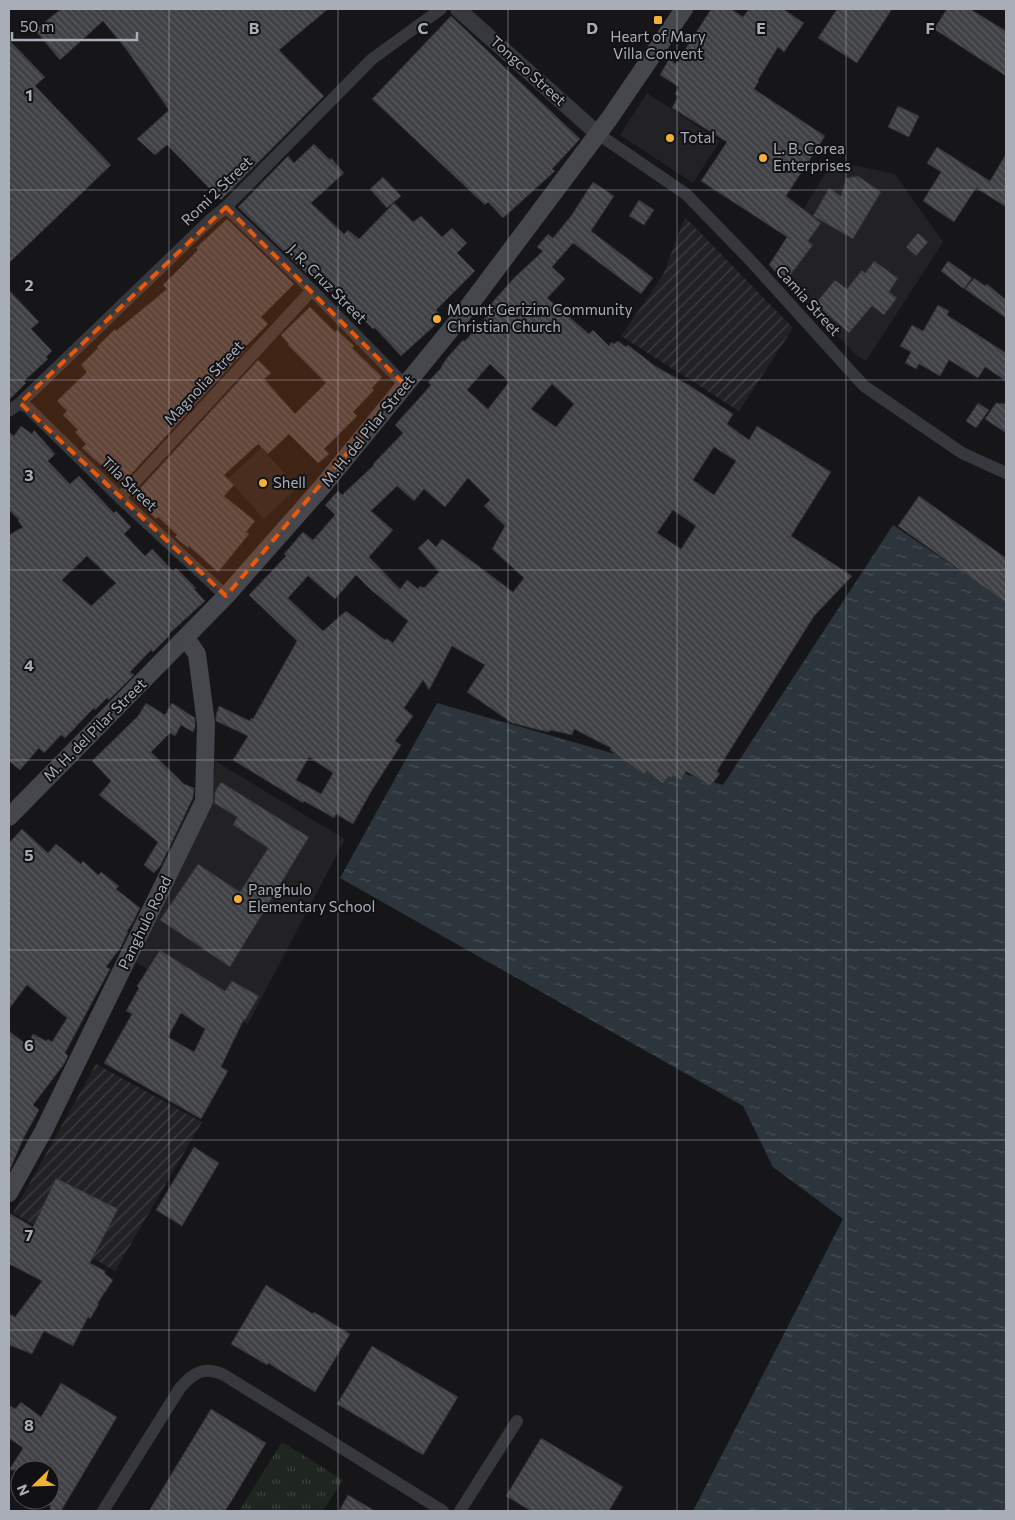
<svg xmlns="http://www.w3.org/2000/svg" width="1015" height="1520" font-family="Commissioner,sans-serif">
  <defs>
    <pattern id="industrial-furrows" width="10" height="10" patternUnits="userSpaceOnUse" patternTransform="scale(1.25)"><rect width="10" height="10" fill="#222225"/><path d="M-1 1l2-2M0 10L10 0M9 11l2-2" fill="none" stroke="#3f3f43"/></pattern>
    <pattern id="grass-tufts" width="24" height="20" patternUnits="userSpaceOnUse" patternTransform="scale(1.25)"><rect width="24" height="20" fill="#1e261f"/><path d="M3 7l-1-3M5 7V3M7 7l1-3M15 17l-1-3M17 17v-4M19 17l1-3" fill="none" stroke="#3c433d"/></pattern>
    <pattern id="water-ripples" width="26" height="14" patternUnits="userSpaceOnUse" patternTransform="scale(1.25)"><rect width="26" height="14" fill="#2c353c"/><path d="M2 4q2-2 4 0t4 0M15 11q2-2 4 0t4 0" fill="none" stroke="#485056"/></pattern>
    <pattern id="building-back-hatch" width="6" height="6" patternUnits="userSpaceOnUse" patternTransform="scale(1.25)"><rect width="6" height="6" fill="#404145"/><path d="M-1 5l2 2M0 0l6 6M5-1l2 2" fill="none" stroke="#595a5e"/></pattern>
  </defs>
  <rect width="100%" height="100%" fill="#161618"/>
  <g fill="#222225">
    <path d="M647,93L720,141L693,183L620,135Z"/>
    <path d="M833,161L895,174L943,242L866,361L855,354L769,265Z"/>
    <path d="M261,448L298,487L264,519L228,479Z"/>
    <path d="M215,761L345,839L248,1024L129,959L212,806Z"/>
  </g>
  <g fill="url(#industrial-furrows)">
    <path d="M685,217L793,328L739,411L621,336L663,275Z"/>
    <path d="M96,1064L202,1122L115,1271L13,1213Z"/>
  </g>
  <path fill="url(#grass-tufts)" d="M282,1442L343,1480L323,1511H239Z"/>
  <path fill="url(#water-ripples)" d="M893,525L1006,602V1511H693L843,1219L773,1167L743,1106L340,878L437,703L723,785Z"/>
  <g fill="url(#building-back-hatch)" stroke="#303034" fill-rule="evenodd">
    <path d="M61,9H328L279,50L324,96L221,200L167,145L155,155L137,139L169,110L126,49L103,21L60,60L35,30Z"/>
    <path d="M711,9H731L743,17L749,9H783L804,23L784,52L778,47L758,80L759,81L754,89L825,136L786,196L821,223L808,241L813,245L785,282L769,265L787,237L701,181L727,142L672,108L678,97L675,94L679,87L660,75L669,59L676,64Z"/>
    <path d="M837,9H892L857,63L818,38Z"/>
    <path d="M947,9H970L1006,31V76L934,29Z"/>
    <path d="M451,16L580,139L552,169L555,171L503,218L488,202L485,205L372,99Z"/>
    <path d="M9,40L45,77L35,86L111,165L9,263Z"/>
    <path d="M898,106L919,116L909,137L888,127Z"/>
    <path d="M314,144L330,160L331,158L344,173L311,203L344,234L348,230L359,239L394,203L413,222L421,216L442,237L452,228L467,243L457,253L475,271L436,310L443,318L401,356L375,328L373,329L355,311L335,288L330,293L308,270L306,273L238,207L288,156L294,163Z"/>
    <path d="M937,147L990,181L1006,154V207L976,188L954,222L923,201L941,172L927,163Z"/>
    <path d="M858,176L881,192L853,239L813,216L829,188L841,196L846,178Z"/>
    <path d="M383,177L401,196L387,208L370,189Z"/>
    <path d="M593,182L614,196L591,231L653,278L641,294L573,243L552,267L565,279L547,298L589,334L593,330L609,346L611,342L614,344L618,341L626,347L628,345L655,366L692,387L733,414L727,424L749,440L757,426L831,472L791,536L852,576L814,616L717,771L720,774L710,786L686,771L681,781L673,776L671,778L669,776L663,784L647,771L644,775L610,750L611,748L574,729L572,735L550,730L549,732L539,730L512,723L467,692L485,665L452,646L429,690L423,680L404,708L413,716L395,741L401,745L372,790L353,824L336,814L334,818L304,801L303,803L233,760L248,736L216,721V715L219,706L250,721L251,718L253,719L297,641L249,595L286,556L284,554L303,532L313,540L335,515L325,505L338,491L342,495L374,465L373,464L403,433L395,425L431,385L428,382L442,367H441L447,358L463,340L465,341L494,308L490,305L514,278L543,251L537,247L548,234L553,238L571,216ZM490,364L509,382L488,409L467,390ZM552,384L574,404L556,427L531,409ZM714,447L736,461L714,495L693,480ZM468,478L490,500L484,506L505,526L492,549L524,578L513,592L442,539L436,547L428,539L418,548L439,572L424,588L420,586L418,589L407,580L400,589L369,557L393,530L371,511L397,486L414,501L424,489L445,507ZM673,510L696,526L681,549L657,533ZM356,575L370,589L408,621L393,643L386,638L385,640L346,611L323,631L288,598L308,576L335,599ZM309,757L333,773L321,794L296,780Z"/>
    <path d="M639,200L654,210L644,225L629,216Z"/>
    <path d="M227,219L294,284L261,317L268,324L245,347L247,348L122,484L82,448L86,444L75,432L78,430L63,415L67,411L57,401L87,372L81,365L98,348L97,347L115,329L116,331L167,289L163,285L198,250L196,248Z"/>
    <path d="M918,233L928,242L916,256L906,247Z"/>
    <path d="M874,261L898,278L889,292L897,298L884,315L872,306L849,333L815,304L835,280L847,289L862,270L865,273Z"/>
    <path d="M948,261L972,278L964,289L941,271Z"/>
    <path d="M974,278L985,286L987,284L1006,300V318L965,289Z"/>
    <path d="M9,290L39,322L31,329L52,351L46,357L48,359L24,381L26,383L9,400Z"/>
    <path d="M938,305L949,311L947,315L1006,353V381L985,367L978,378L949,360L940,376L919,364L916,369L905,363L911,352L900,346L912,325L923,331Z"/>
    <path d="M310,307L335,332L337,330L354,346L352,348L382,377L372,388L374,390L353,412L357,416L324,449L329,454L318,463L289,434L268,454L258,444L224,475L234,485L224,496L255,521L246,532L249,534L218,572L189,546L188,548L175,537L177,535L158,517L156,519L133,496L258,360L271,373L264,379L295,414L326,383L288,345L289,344L281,335Z"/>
    <path d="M978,403L989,410L976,428L966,421Z"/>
    <path d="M996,403L1006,404V433L985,419Z"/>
    <path d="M21,426L32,434L34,430L55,454L48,461L70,484L79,476L114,513L116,511L131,527L124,534L145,556L152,549L173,571L176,568L196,588L194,589L205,601L169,634L170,635L153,652L151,650L130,672L134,675L109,700L107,698L95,710L94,708L65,738L61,735L44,753L39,748L20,770L9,761V535L23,527L18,521L19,520L9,510V432L14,436ZM87,556L116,583L91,606L62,580Z"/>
    <path d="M919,496L1006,558V603L898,526Z"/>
    <path d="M146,703L165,715L172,703L195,718V728L193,732L181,725L175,736L170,733L151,752L184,784L194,788L193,798L161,865L154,873L144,865L158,842L99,795L111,781L92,761L138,716Z"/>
    <path d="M221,782L309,837L230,967L160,920L198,864L240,892L268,848L233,825L237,817L214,803L215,792Z"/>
    <path d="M22,829L48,853L56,844L81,864L83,861L98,875L101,872L119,886L116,889L140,908L132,924L127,931L128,932L121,947L106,967L110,969L65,1053L68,1056L64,1064L33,1105L39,1110L24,1137L9,1172V1031L27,1045L33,1034L46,1041L48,1039L52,1042L67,1018L27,985L9,1009V843Z"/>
    <path d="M160,950L225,991L232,981L259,996L245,1020L244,1019L221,1067L228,1071L201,1119L104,1063L132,1014L126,1011L139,988L137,986ZM181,1013L205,1029L194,1052L168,1037Z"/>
    <path d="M194,1147L219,1163L182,1226L156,1210Z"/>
    <path d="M56,1178L118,1209L90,1263L105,1271V1274L113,1280L97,1304H99L90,1319L88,1317L73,1346L44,1331L32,1354L9,1345V1314L15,1317L42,1281L9,1264V1213L33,1227Z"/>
    <path d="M266,1285L313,1314L314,1312L350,1334L315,1392L268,1363L267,1365L231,1344Z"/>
    <path d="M372,1346L458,1397L423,1455L337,1404Z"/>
    <path d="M61,1383L117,1417L61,1511H50V1470H9L23,1448L9,1438V1405L15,1409L21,1402L41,1417Z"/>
    <path d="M211,1409L266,1443L234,1497L225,1511H149Z"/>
    <path d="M541,1438L623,1487L609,1511H531L506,1496Z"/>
    <path d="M348,1495L375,1511H339Z"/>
  </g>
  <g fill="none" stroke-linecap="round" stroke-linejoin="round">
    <g stroke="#37383d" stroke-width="12">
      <path d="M598,134L686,194L750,260L864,386L962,453L1006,473"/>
      <path d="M226,207L312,290L405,385"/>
      <path d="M20,403L28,408L120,498L226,596"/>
      <path d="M9,411L20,403L209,221L226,207L372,59L441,9"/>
      <path d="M120,498L312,290"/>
      <path d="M103,1511L180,1388C194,1372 204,1366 224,1375L443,1511"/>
      <path d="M460,1511L517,1421"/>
    </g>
    <path stroke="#37383d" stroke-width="16" d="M458,9L598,134"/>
    <g stroke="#45474d" stroke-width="18">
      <path d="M9,817L226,596L322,487L456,323L609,119L684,9"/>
      <path d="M9,1193L44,1130L204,801L206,724L197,654L186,638"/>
    </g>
  </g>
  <path fill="#e8590c" fill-opacity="0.2" stroke="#e8590c" stroke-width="4" stroke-dasharray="10 6" stroke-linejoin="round" d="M226,207L405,385L226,596L20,403Z"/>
  <path fill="none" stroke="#a8adb8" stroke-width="1" stroke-opacity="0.55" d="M169,9V1511M338,9V1511M508,9V1511M677,9V1511M846,9V1511M9,190H1006M9,380H1006M9,570H1006M9,760H1006M9,950H1006M9,1140H1006M9,1330H1006"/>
  <g fill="#f2b134" stroke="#111113" stroke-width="2">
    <rect x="653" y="15" width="10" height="10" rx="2.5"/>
    <circle cx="670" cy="138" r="5"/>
    <circle cx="763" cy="158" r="5"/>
    <circle cx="437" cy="319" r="5"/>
    <circle cx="263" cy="483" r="5"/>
    <circle cx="238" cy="899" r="5"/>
  </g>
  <g text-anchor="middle" stroke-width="4" stroke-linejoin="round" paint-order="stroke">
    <g font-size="15" fill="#a8adb8" stroke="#111113" text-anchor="start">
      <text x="658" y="42" text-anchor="middle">Heart of Mary<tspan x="658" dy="17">Villa Convent</tspan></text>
      <text x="680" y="143">Total</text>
      <text x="773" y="154">L. B. Corea<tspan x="773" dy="17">Enterprises</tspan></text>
      <text x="447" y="315">Mount Gerizim Community<tspan x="447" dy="17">Christian Church</tspan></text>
      <text x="273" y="488">Shell</text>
      <text x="248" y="895">Panghulo<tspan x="248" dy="17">Elementary School</tspan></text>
    </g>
    <g font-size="15" fill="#a8adb8" stroke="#111113">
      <text transform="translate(528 71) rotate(42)" y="5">Tongco Street</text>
      <text transform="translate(217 191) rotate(-44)" y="5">Romi 2 Street</text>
      <text transform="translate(327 284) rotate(45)" y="5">J. R. Cruz Street</text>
      <text transform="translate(808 301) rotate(48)" y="5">Camia Street</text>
      <text transform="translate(204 383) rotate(-47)" y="5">Magnolia Street</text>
      <text transform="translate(368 431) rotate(-51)" y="5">M. H. del Pilar Street</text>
      <text transform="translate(129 484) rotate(44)" y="5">Tila Street</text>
      <text transform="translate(95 730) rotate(-45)" y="5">M. H. del Pilar Street</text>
      <text transform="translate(145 923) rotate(-64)" y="5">Panghulo Road</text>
    </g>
  </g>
  <g font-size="16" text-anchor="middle" font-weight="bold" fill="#a8adb8" stroke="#111113" stroke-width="4" stroke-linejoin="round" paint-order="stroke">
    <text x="254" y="34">B</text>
    <text x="423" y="34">C</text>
    <text x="592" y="34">D</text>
    <text x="761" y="34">E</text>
    <text x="930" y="34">F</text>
    <text x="29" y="101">1</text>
    <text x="29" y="291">2</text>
    <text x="29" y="481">3</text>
    <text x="29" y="671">4</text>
    <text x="29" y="861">5</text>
    <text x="29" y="1051">6</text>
    <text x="29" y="1241">7</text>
    <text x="29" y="1431">8</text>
  </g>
  <rect width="1015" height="1520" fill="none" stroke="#a8adb8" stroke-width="20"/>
  <g transform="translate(35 1485) rotate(247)"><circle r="24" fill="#111113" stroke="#4d4f55"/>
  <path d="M0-4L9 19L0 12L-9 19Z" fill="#f2b134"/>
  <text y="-8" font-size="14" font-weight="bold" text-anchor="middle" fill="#a8adb8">N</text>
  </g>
  <path d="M12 32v8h125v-8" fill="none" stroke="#a8adb8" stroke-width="2.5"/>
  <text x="20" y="32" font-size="15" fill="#a8adb8" stroke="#111113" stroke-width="4" paint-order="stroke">50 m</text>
</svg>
